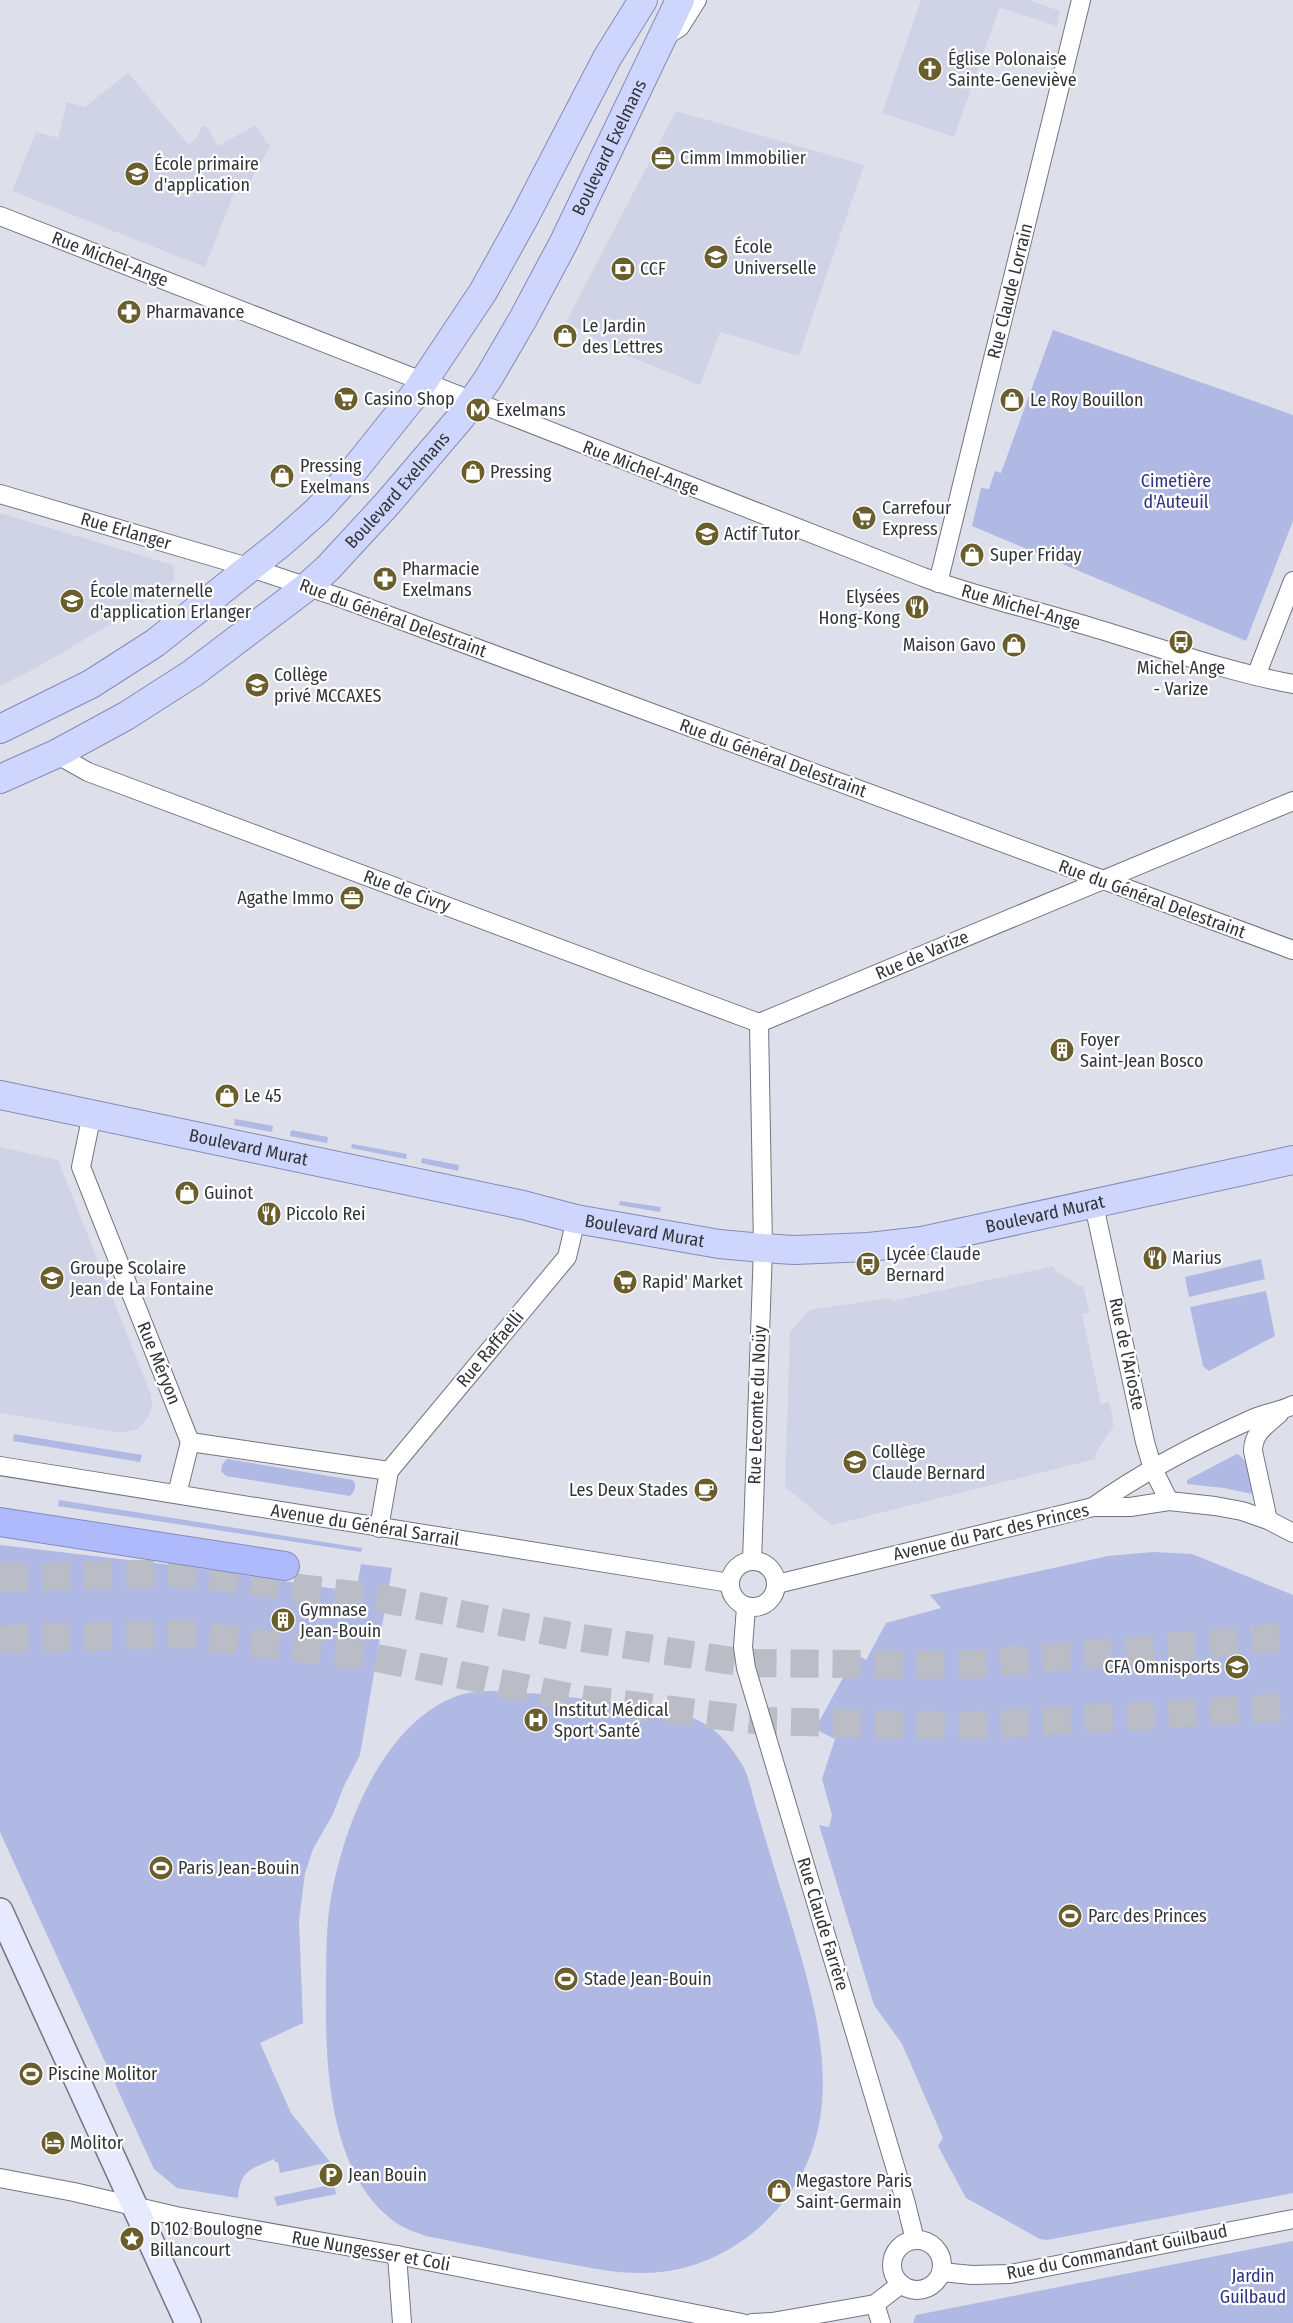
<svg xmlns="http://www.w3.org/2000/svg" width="1293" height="2323" font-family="'Fira Sans Condensed',sans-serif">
  <rect width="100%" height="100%" fill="#dddfea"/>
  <g fill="#cfd3e5">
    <path d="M921,0H1028L1060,11L1057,26L1002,8L999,9L954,137L882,113Z"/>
    <path d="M128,73L189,145L198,136L202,126L207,127L218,146L256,125L266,142L271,145L252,178L247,194L235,191L205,267L12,191L36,132L58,138L67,102L85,107Z"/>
    <path d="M676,111L864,165L799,356L720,332L700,385L621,353L566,322Z"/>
    <path d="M0,513L173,565L175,580L114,622L36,668L0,686Z"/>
    <path d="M0,1147L58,1160L151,1395L152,1406L149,1416L138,1429L121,1433L0,1413Z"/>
    <path d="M1054,1266L1055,1270L1079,1286H1083L1090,1313L1082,1314L1101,1404L1109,1402L1112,1415L1114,1429L1111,1430L1095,1454V1459L832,1525L785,1487L790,1332L810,1310L890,1298L892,1301Z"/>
  </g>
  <g fill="#b0b8e4">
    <path d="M1053,330L1293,415V521L1246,641L972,526L981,488L989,489L995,471L1001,473Z"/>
    <path d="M235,1119L273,1126L272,1132L234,1125Z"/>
    <path d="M291,1130L328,1137L327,1143L290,1136Z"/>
    <path d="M352,1144L407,1154L406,1159L351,1148Z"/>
    <path d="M422,1158L459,1165L458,1171L421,1163Z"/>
    <path d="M620,1201L661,1207L660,1212L619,1205Z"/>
    <path d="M1261,1259L1265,1279L1189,1297L1185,1277Z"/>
    <path d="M1266,1291L1275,1336L1209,1371L1203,1366L1190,1307Z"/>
    <path d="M14,1434L142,1455L140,1462L13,1441Z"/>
    <path d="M1237,1454C1250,1460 1250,1481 1252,1494L1224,1488L1187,1484V1480Z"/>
    <path d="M227,1459L353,1480C357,1487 355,1490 350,1496L226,1476L221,1471L222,1465Z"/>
    <path d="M59,1500L362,1548L361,1552L58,1506Z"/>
    <path d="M0,1545L197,1568L356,1592L361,1564L392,1568L360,1755L344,1786L333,1814L313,1849L305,1873L299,1921L303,2023L260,2043L291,2113L330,2162L280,2173L278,2162H275L274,2159C251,2169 240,2170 238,2198L177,2188L154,2169L0,1832Z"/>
    <path d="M1153,1552L1192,1554L1293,1595V2193L1047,2240L1040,2239L966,2198L938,2146L943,2138L902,2044L874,2005L819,1825L829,1827L832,1815L822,1779L835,1739L815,1729L856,1654L866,1660L886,1623L941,1608L930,1595L1108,1556Z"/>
    <path d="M489,1691C536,1692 582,1698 629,1705C657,1709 690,1711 714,1730C724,1738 735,1753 742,1764C749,1776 752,1794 756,1807C766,1841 776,1875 787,1909C819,2015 858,2136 763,2224C732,2253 690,2272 647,2273C619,2274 591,2268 564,2263C518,2255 472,2245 426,2236C415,2232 405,2229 395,2222C329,2174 325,2065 326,1991C326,1968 326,1943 328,1920C336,1842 380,1719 463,1694C471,1692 481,1692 489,1691Z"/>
    <path d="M334,2184L336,2194L277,2206L274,2197Z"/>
    <path d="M1293,2241V2323H913L916,2315Z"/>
  </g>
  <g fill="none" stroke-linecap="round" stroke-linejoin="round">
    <g stroke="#bbbdc6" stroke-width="28" stroke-dasharray="28 14" stroke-linecap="butt">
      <path d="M0,1578L186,1573L384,1599L581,1638L746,1663L967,1665L1293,1636"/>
      <path d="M0,1639L183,1634L372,1657L574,1698L762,1721L966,1726L1259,1709L1293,1705"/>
    </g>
    <defs>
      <g id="street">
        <path d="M672,32L680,27L697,0"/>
        <path d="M0,216L923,577C978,597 1035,610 1091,627C1158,647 1224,671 1293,684"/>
        <path d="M0,494L251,568L341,598L1293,950"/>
        <path d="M938,583L1081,0"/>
        <path d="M1256,676L1293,581"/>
        <path d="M56,754L88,772L759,1023"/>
        <path d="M92,1114L81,1167L190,1442"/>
        <path d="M1094,1205L1145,1442L1153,1469L1169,1501"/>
        <path d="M190,1442L389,1471"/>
        <path d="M0,1466L730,1583"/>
        <path d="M177,1494L190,1442"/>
        <path d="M1093,1507C1142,1472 1196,1444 1250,1420C1264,1413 1279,1412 1293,1405"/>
        <path d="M1268,1520L1253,1451C1253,1433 1265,1426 1279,1414"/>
        <path d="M379,1528L389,1471L567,1257L576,1219"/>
        <circle cx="753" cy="1584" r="23"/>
        <path d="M752,1561L763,1248L759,1023L1293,801"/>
        <path d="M777,1584L1093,1507H1130L1169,1501L1215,1506L1242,1511L1268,1520L1293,1533"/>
        <path d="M746,1607L743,1647L746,1668L905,2200L915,2240"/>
        <path d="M0,2178L74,2192L176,2216L397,2255L742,2323"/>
        <circle cx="917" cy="2265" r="25"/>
        <path d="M397,2255L402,2323"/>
        <path d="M941,2272L972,2275L1010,2274L1293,2219"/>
        <path d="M875,2304L881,2323"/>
        <path d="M752,2323L772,2322L875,2304L901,2284"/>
      </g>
      <path id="secondary" d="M0,1911L188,2323"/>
      <g id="primary">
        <path d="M0,729L91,684L155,643L281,543L317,511L351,474L415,394L483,292L524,218L607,58L643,0"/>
        <path id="s1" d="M0,779L56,754L126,716L193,673L308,586L328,568L387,504L462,416L488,379L523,319L564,242L680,0"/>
        <path id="s2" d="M0,1095L523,1205L576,1219L719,1244L763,1248L794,1250L869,1247L922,1241L1293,1160"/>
      </g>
      <path id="highway" d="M0,1522L285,1566"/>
    </defs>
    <use href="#street" stroke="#73757f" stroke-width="20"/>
    <use href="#secondary" stroke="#73757f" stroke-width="28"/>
    <use href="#primary" stroke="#848bb8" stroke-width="30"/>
    <use href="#highway" stroke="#848bb8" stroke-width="30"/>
    <use href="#street" stroke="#fff" stroke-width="18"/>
    <use href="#secondary" stroke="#e7eafe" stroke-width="25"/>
    <use href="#primary" stroke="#cfd6fe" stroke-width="28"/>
    <use href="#highway" stroke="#afbafd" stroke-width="28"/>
  </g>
  <defs>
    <symbol id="church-disc" viewBox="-11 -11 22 22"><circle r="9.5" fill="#6a5f2c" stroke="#fff"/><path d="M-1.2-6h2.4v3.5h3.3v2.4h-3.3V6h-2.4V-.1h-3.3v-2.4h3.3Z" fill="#fff"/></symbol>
    <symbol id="office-disc" viewBox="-11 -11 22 22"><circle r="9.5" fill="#6a5f2c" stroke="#fff"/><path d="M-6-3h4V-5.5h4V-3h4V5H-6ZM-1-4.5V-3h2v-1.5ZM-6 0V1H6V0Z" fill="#fff"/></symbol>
    <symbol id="school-disc" viewBox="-11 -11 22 22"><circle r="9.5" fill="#6a5f2c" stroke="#fff"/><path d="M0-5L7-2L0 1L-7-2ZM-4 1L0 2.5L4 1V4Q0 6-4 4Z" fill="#fff"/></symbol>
    <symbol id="bank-disc" viewBox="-11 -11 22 22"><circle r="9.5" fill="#6a5f2c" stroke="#fff"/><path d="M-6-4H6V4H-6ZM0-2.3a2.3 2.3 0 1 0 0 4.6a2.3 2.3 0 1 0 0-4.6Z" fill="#fff"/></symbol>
    <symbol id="pharmacy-disc" viewBox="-11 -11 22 22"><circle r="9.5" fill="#6a5f2c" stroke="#fff"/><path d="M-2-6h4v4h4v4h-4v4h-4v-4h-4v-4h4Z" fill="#fff"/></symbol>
    <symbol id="shop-disc" viewBox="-11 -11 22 22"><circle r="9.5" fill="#6a5f2c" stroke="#fff"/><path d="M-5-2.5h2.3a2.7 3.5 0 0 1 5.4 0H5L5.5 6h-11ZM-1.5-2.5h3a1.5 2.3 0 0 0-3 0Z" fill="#fff"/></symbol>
    <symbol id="supermarket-disc" viewBox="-11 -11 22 22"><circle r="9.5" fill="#6a5f2c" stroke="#fff"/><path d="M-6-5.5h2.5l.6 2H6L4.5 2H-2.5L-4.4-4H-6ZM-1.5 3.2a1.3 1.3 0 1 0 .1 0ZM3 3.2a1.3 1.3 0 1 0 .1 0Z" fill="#fff"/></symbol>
    <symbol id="metro-disc" viewBox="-11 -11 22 22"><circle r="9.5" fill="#6a5f2c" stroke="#fff"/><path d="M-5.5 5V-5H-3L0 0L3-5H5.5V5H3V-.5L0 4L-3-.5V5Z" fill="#fff"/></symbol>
    <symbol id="restaurant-disc" viewBox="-11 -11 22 22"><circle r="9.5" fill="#6a5f2c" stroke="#fff"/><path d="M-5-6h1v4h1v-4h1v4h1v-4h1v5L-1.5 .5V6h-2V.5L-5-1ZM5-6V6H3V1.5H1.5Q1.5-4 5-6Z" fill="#fff"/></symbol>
    <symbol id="bus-disc" viewBox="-11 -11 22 22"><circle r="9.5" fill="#6a5f2c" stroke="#fff"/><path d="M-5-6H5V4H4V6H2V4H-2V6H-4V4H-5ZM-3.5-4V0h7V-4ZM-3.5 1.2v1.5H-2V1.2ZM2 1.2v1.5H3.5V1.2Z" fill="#fff"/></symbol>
    <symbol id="building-disc" viewBox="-11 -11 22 22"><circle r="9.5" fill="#6a5f2c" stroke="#fff"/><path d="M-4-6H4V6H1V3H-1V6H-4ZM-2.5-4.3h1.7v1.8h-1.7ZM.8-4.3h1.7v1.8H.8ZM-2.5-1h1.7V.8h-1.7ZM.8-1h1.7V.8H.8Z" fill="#fff"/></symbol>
    <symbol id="cafe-disc" viewBox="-11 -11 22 22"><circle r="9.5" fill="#6a5f2c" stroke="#fff"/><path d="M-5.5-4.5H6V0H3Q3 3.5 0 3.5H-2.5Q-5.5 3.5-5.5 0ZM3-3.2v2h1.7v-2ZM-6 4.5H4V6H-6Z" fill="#fff"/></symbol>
    <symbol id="university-disc" viewBox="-11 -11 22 22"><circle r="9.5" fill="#6a5f2c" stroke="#fff"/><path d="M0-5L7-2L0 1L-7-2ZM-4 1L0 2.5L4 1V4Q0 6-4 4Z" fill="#fff"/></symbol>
    <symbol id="hospital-disc" viewBox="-11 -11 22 22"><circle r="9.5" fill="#6a5f2c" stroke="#fff"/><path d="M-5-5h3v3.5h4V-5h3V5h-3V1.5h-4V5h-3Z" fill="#fff"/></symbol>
    <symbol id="stadium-disc" viewBox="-11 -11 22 22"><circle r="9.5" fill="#6a5f2c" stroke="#fff"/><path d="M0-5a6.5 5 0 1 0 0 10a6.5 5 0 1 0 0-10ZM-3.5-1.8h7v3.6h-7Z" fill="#fff"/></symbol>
    <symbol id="hotel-disc" viewBox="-11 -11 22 22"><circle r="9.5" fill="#6a5f2c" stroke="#fff"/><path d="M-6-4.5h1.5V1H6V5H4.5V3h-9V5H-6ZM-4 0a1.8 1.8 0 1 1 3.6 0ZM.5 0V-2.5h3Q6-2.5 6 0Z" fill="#fff"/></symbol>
    <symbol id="parking-disc" viewBox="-11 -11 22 22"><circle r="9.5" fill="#6a5f2c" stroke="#fff"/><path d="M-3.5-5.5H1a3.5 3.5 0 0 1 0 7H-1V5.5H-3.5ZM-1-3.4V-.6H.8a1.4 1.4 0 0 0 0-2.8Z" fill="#fff"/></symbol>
    <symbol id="sight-disc" viewBox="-11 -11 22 22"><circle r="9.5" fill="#6a5f2c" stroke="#fff"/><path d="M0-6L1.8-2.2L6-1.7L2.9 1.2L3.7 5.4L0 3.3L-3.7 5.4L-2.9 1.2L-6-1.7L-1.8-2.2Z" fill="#fff"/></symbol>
  </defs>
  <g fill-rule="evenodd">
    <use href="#church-disc" x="916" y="55" width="28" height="28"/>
    <use href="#office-disc" x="649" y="144" width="28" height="28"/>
    <use href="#school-disc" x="123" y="160" width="28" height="28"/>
    <use href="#school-disc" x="702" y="243" width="28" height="28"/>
    <use href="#bank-disc" x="609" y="255" width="28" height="28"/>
    <use href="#pharmacy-disc" x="115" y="298" width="28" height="28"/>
    <use href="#shop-disc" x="551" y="322" width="28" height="28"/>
    <use href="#supermarket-disc" x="332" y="385" width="28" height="28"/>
    <use href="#shop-disc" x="998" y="386" width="28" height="28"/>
    <use href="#metro-disc" x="464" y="396" width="28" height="28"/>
    <use href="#shop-disc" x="459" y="458" width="28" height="28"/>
    <use href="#shop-disc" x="268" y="462" width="28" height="28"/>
    <use href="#supermarket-disc" x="850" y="504" width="28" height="28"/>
    <use href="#school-disc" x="693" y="520" width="28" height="28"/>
    <use href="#shop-disc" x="958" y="541" width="28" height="28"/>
    <use href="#pharmacy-disc" x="371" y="565" width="28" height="28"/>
    <use href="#school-disc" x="58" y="587" width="28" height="28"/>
    <use href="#restaurant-disc" x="903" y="593" width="28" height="28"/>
    <use href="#bus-disc" x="1167" y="628" width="28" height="28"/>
    <use href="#shop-disc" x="1000" y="631" width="28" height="28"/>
    <use href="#school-disc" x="243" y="671" width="28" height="28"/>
    <use href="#office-disc" x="338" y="884" width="28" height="28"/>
    <use href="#building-disc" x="1048" y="1036" width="28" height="28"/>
    <use href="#shop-disc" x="213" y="1082" width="28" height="28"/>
    <use href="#shop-disc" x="173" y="1179" width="28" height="28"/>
    <use href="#restaurant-disc" x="255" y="1200" width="28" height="28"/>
    <use href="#restaurant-disc" x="1141" y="1244" width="28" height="28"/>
    <use href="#bus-disc" x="854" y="1250" width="28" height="28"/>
    <use href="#school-disc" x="38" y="1264" width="28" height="28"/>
    <use href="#supermarket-disc" x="611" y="1268" width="28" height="28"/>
    <use href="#school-disc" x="841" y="1448" width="28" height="28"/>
    <use href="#cafe-disc" x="692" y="1476" width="28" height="28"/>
    <use href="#building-disc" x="269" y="1606" width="28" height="28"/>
    <use href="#university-disc" x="1223" y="1653" width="28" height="28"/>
    <use href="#hospital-disc" x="522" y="1706" width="28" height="28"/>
    <use href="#stadium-disc" x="147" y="1854" width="28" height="28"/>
    <use href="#stadium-disc" x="1056" y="1902" width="28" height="28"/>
    <use href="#stadium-disc" x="552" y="1965" width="28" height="28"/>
    <use href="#stadium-disc" x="17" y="2060" width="28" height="28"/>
    <use href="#hotel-disc" x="39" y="2129" width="28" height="28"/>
    <use href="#parking-disc" x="317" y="2161" width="28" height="28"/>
    <use href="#shop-disc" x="765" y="2177" width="28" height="28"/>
    <use href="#sight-disc" x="118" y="2225" width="28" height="28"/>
  </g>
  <g text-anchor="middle" stroke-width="4.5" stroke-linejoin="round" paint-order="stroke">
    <g font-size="18" fill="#333438" stroke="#fff" text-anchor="start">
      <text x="948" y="65">Église Polonaise<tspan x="948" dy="21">Sainte-Geneviève</tspan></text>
      <text x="680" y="164">Cimm Immobilier</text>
      <text x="154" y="170">École primaire<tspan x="154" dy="21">d'application</tspan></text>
      <text x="734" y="253">École<tspan x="734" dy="21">Universelle</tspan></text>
      <text x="640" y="275">CCF</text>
      <text x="146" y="318">Pharmavance</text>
      <text x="582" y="332">Le Jardin<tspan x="582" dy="21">des Lettres</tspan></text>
      <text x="364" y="405">Casino Shop</text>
      <text x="1030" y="406">Le Roy Bouillon</text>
      <text x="496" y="416">Exelmans</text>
      <text x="300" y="472">Pressing<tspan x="300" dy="21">Exelmans</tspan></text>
      <text x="490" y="478">Pressing</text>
      <text x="882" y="514">Carrefour<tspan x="882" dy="21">Express</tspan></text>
      <text x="724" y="540">Actif Tutor</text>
      <text x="990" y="561">Super Friday</text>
      <text x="402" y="575">Pharmacie<tspan x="402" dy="21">Exelmans</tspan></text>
      <text x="90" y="597">École maternelle<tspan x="90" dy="21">d'application Erlanger</tspan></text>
      <text x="900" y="603" text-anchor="end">Elysées<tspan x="900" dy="21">Hong-Kong</tspan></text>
      <text x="996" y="651" text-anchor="end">Maison Gavo</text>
      <text x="1181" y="674" text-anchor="middle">Michel Ange<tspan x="1181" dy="21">- Varize</tspan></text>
      <text x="274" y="681">Collège<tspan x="274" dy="21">privé MCCAXES</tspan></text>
      <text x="334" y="904" text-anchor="end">Agathe Immo</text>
      <text x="1080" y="1046">Foyer<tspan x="1080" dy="21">Saint-Jean Bosco</tspan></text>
      <text x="244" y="1102">Le 45</text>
      <text x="204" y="1199">Guinot</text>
      <text x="286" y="1220">Piccolo Rei</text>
      <text x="886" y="1260">Lycée Claude<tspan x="886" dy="21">Bernard</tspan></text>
      <text x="1172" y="1264">Marius</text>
      <text x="70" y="1274">Groupe Scolaire<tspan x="70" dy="21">Jean de La Fontaine</tspan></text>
      <text x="642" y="1288">Rapid' Market</text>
      <text x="872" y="1458">Collège<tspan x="872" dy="21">Claude Bernard</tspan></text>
      <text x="688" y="1496" text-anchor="end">Les Deux Stades</text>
      <text x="300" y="1616">Gymnase<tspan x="300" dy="21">Jean-Bouin</tspan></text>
      <text x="1220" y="1673" text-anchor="end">CFA Omnisports</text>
      <text x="554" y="1716">Institut Médical<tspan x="554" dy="21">Sport Santé</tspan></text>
      <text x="178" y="1874">Paris Jean-Bouin</text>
      <text x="1088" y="1922">Parc des Princes</text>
      <text x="584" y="1985">Stade Jean-Bouin</text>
      <text x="48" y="2080">Piscine Molitor</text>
      <text x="70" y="2149">Molitor</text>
      <text x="348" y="2181">Jean Bouin</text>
      <text x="796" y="2187">Megastore Paris<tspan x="796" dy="21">Saint-Germain</tspan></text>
      <text x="150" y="2235">D 102 Boulogne<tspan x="150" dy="21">Billancourt</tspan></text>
    </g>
    <g font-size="18" fill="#333438" stroke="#fff">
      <text dy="6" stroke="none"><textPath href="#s1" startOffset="901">Boulevard Exelmans</textPath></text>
      <text transform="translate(110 259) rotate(21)" y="6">Rue Michel-Ange</text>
      <text transform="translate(1010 291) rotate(-76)" y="6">Rue Claude Lorrain</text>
      <text transform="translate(641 468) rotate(21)" y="6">Rue Michel-Ange</text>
      <text dy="6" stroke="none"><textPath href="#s1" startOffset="496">Boulevard Exelmans</textPath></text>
      <text transform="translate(126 531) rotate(16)" y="6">Rue Erlanger</text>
      <text transform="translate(1021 607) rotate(16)" y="6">Rue Michel-Ange</text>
      <text transform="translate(393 618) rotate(20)" y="6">Rue du Général Delestraint</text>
      <text transform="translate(773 758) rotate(20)" y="6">Rue du Général Delestraint</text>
      <text transform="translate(407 891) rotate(20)" y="6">Rue de Civry</text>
      <text transform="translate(1152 899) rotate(20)" y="6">Rue du Général Delestraint</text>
      <text transform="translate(922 955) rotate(-23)" y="6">Rue de Varize</text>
      <text dy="6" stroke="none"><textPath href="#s2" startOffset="254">Boulevard Murat</textPath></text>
      <text dy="6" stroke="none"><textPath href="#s2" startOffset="1064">Boulevard Murat</textPath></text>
      <text dy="6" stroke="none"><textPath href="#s2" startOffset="659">Boulevard Murat</textPath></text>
      <text transform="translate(490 1349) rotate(-50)" y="6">Rue Raffaelli</text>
      <text transform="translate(1127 1354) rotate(78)" y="6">Rue de l'Arioste</text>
      <text transform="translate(159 1363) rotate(68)" y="6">Rue Méryon</text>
      <text transform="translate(757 1405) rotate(-88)" y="6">Rue Lecomte du Noüy</text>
      <text transform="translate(365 1525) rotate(9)" y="6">Avenue du Général Sarrail</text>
      <text transform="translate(991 1532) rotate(-13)" y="6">Avenue du Parc des Princes</text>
      <text transform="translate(823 1924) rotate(73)" y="6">Rue Claude Farrère</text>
      <text transform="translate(371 2251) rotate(10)" y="6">Rue Nungesser et Coli</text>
      <text transform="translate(1117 2252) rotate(-11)" y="6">Rue du Commandant Guilbaud</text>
    </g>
    <g font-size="18" fill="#2f327d" stroke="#fff">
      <text x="1176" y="487">Cimetière<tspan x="1176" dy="21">d'Auteuil</tspan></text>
      <text x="1253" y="2282">Jardin<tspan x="1253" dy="21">Guilbaud</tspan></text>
    </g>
  </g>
</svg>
